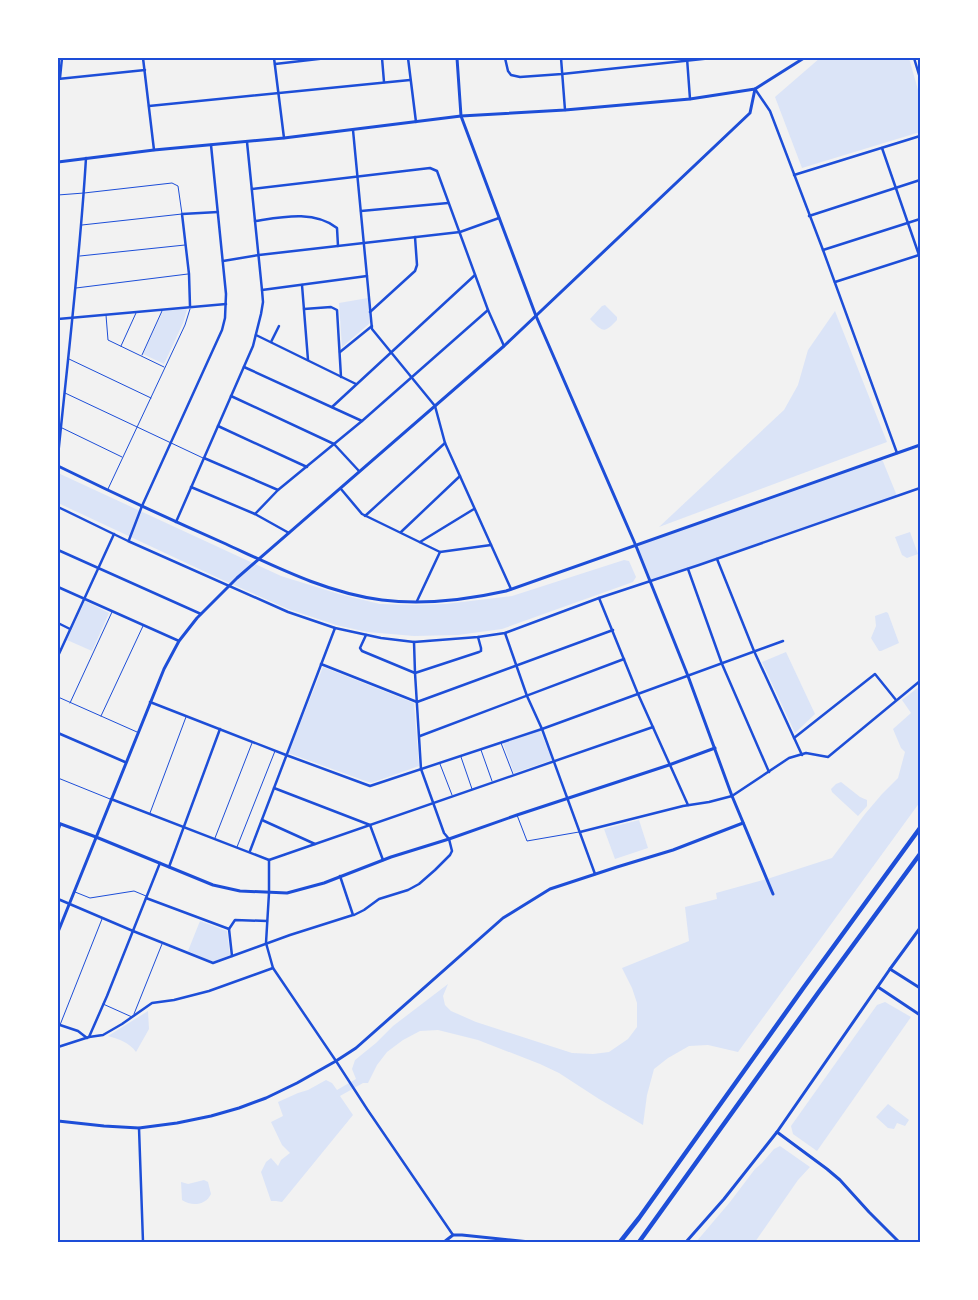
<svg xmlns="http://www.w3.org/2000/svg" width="978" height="1300" font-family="Lora,serif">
  <rect width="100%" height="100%" fill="#f2f2f2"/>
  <g fill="#dbe4f7">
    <path d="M820,58H909L920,97V132L802,168L775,97Z"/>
    <path d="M368,298L370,323L342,347L339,303Z"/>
    <path d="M605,305L617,317V320C604,334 603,332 590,319L602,306Z"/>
    <path d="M186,309L187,310L183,323L164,364L143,354L163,311Z"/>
    <path d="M835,311L887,442L659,527L784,410L798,385L808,350Z"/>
    <path d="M882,459L897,496L650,581L636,546Z"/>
    <path d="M58,473L281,576L339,594L380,604L415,605L445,604L512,596L624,560L629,561L636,577L633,582L502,629L458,635L414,636L367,632L336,625L288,609L227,582L58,503Z"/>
    <path d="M910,532L918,554L907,558L902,555L895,537Z"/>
    <path d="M85,601L109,613L92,651L67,640Z"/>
    <path d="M886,612L888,613L899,643L881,651H879L871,638L876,626L875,616Z"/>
    <path d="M786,652L815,714L795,733L762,662Z"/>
    <path d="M323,667L414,703L419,766L371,783L288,753Z"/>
    <path d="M920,686V802L738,1052L708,1045L689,1046L668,1058L654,1069L647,1095L643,1125L599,1099L559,1073L540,1064L478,1040L438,1030L420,1031L403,1040L387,1052L377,1065L368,1083H363L340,1096L353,1115L282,1202L276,1201H271L261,1172L266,1162L271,1158L278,1166L281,1160L290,1153L282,1145L271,1122L283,1116L278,1102L298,1093L308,1090L326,1080L332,1083L337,1090L356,1079L352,1069L355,1060L376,1043L393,1026L448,984L443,996L445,1005L451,1011L476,1022L572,1053L593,1054L609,1052L628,1039L637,1027V1003L632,988L622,968L689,941L685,907L717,899L716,893L767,879L832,858L865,814L882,794L898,778L905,752L901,748L893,729L911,713L902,700Z"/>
    <path d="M540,730L552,760L514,773L503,743Z"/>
    <path d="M841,782L860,797L867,800V806L858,816L832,792L831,789L836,784Z"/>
    <path d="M639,820L648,848L615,859L604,829Z"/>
    <path d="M200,921L227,931L230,955L213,962L188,951Z"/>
    <path d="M885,1002L911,1017L817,1151L793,1134L791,1126L877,1005Z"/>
    <path d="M148,1011L149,1029L136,1052C130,1043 119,1039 108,1036Z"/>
    <path d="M888,1104L909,1120L905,1126L897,1123L894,1129L888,1128L876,1117Z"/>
    <path d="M780,1146L810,1167L798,1180L755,1242H696L730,1202L755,1169L762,1163L774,1149Z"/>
    <path d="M204,1180L208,1182L211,1194C206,1205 192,1207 182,1200L181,1182L188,1184Z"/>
  </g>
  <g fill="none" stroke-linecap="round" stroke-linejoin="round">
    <g stroke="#1d4ed8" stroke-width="1">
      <path d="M58,195L84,193L172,183L178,186L182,214L82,225"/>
      <path d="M80,256L185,245"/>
      <path d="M76,288L188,274"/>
      <path d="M106,315L108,340L164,367"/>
      <path d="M121,346L136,313"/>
      <path d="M142,355L162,311"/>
      <path d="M69,359L151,398"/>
      <path d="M65,393L203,458"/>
      <path d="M58,426L122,457"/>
      <path d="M108,489L185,325L190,309"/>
      <path d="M58,697L137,732"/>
      <path d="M70,703L112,612"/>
      <path d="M101,716L143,626"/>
      <path d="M501,743L513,774"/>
      <path d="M481,750L492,781"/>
      <path d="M461,757L472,789"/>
      <path d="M440,764L452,795"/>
      <path d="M58,778L110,799"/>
      <path d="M150,813L186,717"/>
      <path d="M517,815L527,841L579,832"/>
      <path d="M215,838L252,743"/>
      <path d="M237,847L275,751"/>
      <path d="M75,892L90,898L134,891L146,896"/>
      <path d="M103,1004L132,1017"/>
      <path d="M134,1014L162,944"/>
      <path d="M60,1025L102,919"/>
    </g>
    <g stroke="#1d4ed8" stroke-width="2.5">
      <path d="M143,58L154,150"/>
      <path d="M274,58L284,138"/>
      <path d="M382,58L384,82"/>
      <path d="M408,58L416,122"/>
      <path d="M505,58L508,71L511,75L520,77L562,74L712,58"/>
      <path d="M561,58L565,110"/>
      <path d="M686,58H687L690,99"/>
      <path d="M914,58L920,78"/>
      <path d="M275,64L327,58"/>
      <path d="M60,78L62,58"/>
      <path d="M58,79L145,70"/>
      <path d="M755,89L770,111L823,250L897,453"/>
      <path d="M149,106L410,80"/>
      <path d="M353,130L372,329L435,406L445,443L511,589"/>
      <path d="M882,148L919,255"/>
      <path d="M794,175L920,136"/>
      <path d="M252,189L430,168L437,171L488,310L504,346"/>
      <path d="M361,211L448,203"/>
      <path d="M809,216L920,180"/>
      <path d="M255,221C282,217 314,210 337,228L338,246"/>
      <path d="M823,250L920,219"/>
      <path d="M223,261L259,255L460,232L499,218"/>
      <path d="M835,282L919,255"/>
      <path d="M302,285L308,360"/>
      <path d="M262,290L367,276"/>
      <path d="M190,306L189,274L182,214L218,212"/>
      <path d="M304,309L331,307L337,310L341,377"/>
      <path d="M370,312L415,271L417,265L415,237"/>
      <path d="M58,319L226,304"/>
      <path d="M256,335L356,384"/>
      <path d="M271,342L279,326"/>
      <path d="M340,352L372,326"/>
      <path d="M244,367L362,421"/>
      <path d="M231,396L334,444L359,471"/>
      <path d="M332,407L475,275"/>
      <path d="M218,426L307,467"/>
      <path d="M58,456C68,357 80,258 86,158"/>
      <path d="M204,458L278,490"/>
      <path d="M191,487L255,514L289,533"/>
      <path d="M341,489L362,514L440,552L491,545"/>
      <path d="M58,507L128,541L288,612L335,628L381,638L414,642L478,637L505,633L599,598L699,565L920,488"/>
      <path d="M255,514L278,490L362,421L488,310"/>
      <path d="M365,516L445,443"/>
      <path d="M176,522L253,346L261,314L263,302L262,290L247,142"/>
      <path d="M401,532L460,476"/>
      <path d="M129,540L142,506L222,330L225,318L226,294L211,145"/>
      <path d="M420,542L474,509"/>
      <path d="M58,550L201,614"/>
      <path d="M717,559L754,651L802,755"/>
      <path d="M688,569L722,664L769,772"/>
      <path d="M58,587L179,641"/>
      <path d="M599,598L638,694L688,805"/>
      <path d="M417,601L440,552"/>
      <path d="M58,623L70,629"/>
      <path d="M505,633L527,696L542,729L595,874"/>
      <path d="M366,635L360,648L362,651L415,673L479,652L481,651V648L478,637"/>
      <path d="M58,656L114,534"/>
      <path d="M321,664L417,702L613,630"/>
      <path d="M150,702L286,755L370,786L542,729L783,641"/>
      <path d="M58,733L125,762"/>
      <path d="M420,736L624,659"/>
      <path d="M794,738L875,674L896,700"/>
      <path d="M274,788L370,825L383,860"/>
      <path d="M111,799L269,860L653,727"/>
      <path d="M262,820L315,844"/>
      <path d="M58,831L60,825"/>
      <path d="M580,832L683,806L709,802L732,796L789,758L806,753L828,757L920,681"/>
      <path d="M250,851L335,628"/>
      <path d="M269,860V893L266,943L273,968L336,1061L367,1109L453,1235"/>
      <path d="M169,867L220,729"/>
      <path d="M146,898L229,929L232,956"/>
      <path d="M58,899L133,931L213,963L290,935L353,915L340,876"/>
      <path d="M354,915L364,910L379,899L408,890L419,884L435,870L450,855L452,851L449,839L444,833L421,769L415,673L414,642"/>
      <path d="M229,929L235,920L267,921"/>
      <path d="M58,1026L60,1025L78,1031L87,1038"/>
      <path d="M89,1037L107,996L160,863"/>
      <path d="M58,1047L89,1037L103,1035L122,1024L152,1003L174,1000L209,991L273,968"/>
      <path d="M139,1128L143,1242"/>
    </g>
    <g stroke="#1d4ed8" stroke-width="3">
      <path d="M457,58L461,116"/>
      <path d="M58,466C113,493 169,519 226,544C276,567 327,593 382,600C423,605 466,600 506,591L920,445"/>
      <path d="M58,823L96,837L213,885L240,891L287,893L324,883L391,857L449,839L517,815L669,765L715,748"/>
      <path d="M58,932L164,669L179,641L197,618L237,578L504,346L750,113L755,89"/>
      <path d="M58,1121L104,1126L139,1128L177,1123L211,1116L239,1108L266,1098L297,1083L336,1061L356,1048L503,918L550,889L617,867L673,850L743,823"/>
      <path d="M777,1132L827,1169L840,1180L869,1212L899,1242"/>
      <path d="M444,1242L453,1235H462L530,1242"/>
      <path d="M686,1242L724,1199L777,1132L890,969L920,928"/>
    </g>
    <g stroke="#1d4ed8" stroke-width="3">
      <path d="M461,116L536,316L636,546L688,676L732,796L773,894"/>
      <path d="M58,162L154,150L284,138L461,116L565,110L690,99L755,89L804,58"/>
      <path d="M890,969L920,988"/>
      <path d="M878,987L920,1015"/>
    </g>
    <g stroke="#1d4ed8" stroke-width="4.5">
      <path d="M620,1242L639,1218L804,987L920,828"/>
      <path d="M639,1242L818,993L920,854"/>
    </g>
  </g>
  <rect width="978" height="1300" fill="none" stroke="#ffffff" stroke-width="118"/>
  <rect x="59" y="59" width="860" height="1182" fill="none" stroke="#1d4ed8" stroke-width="2"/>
</svg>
